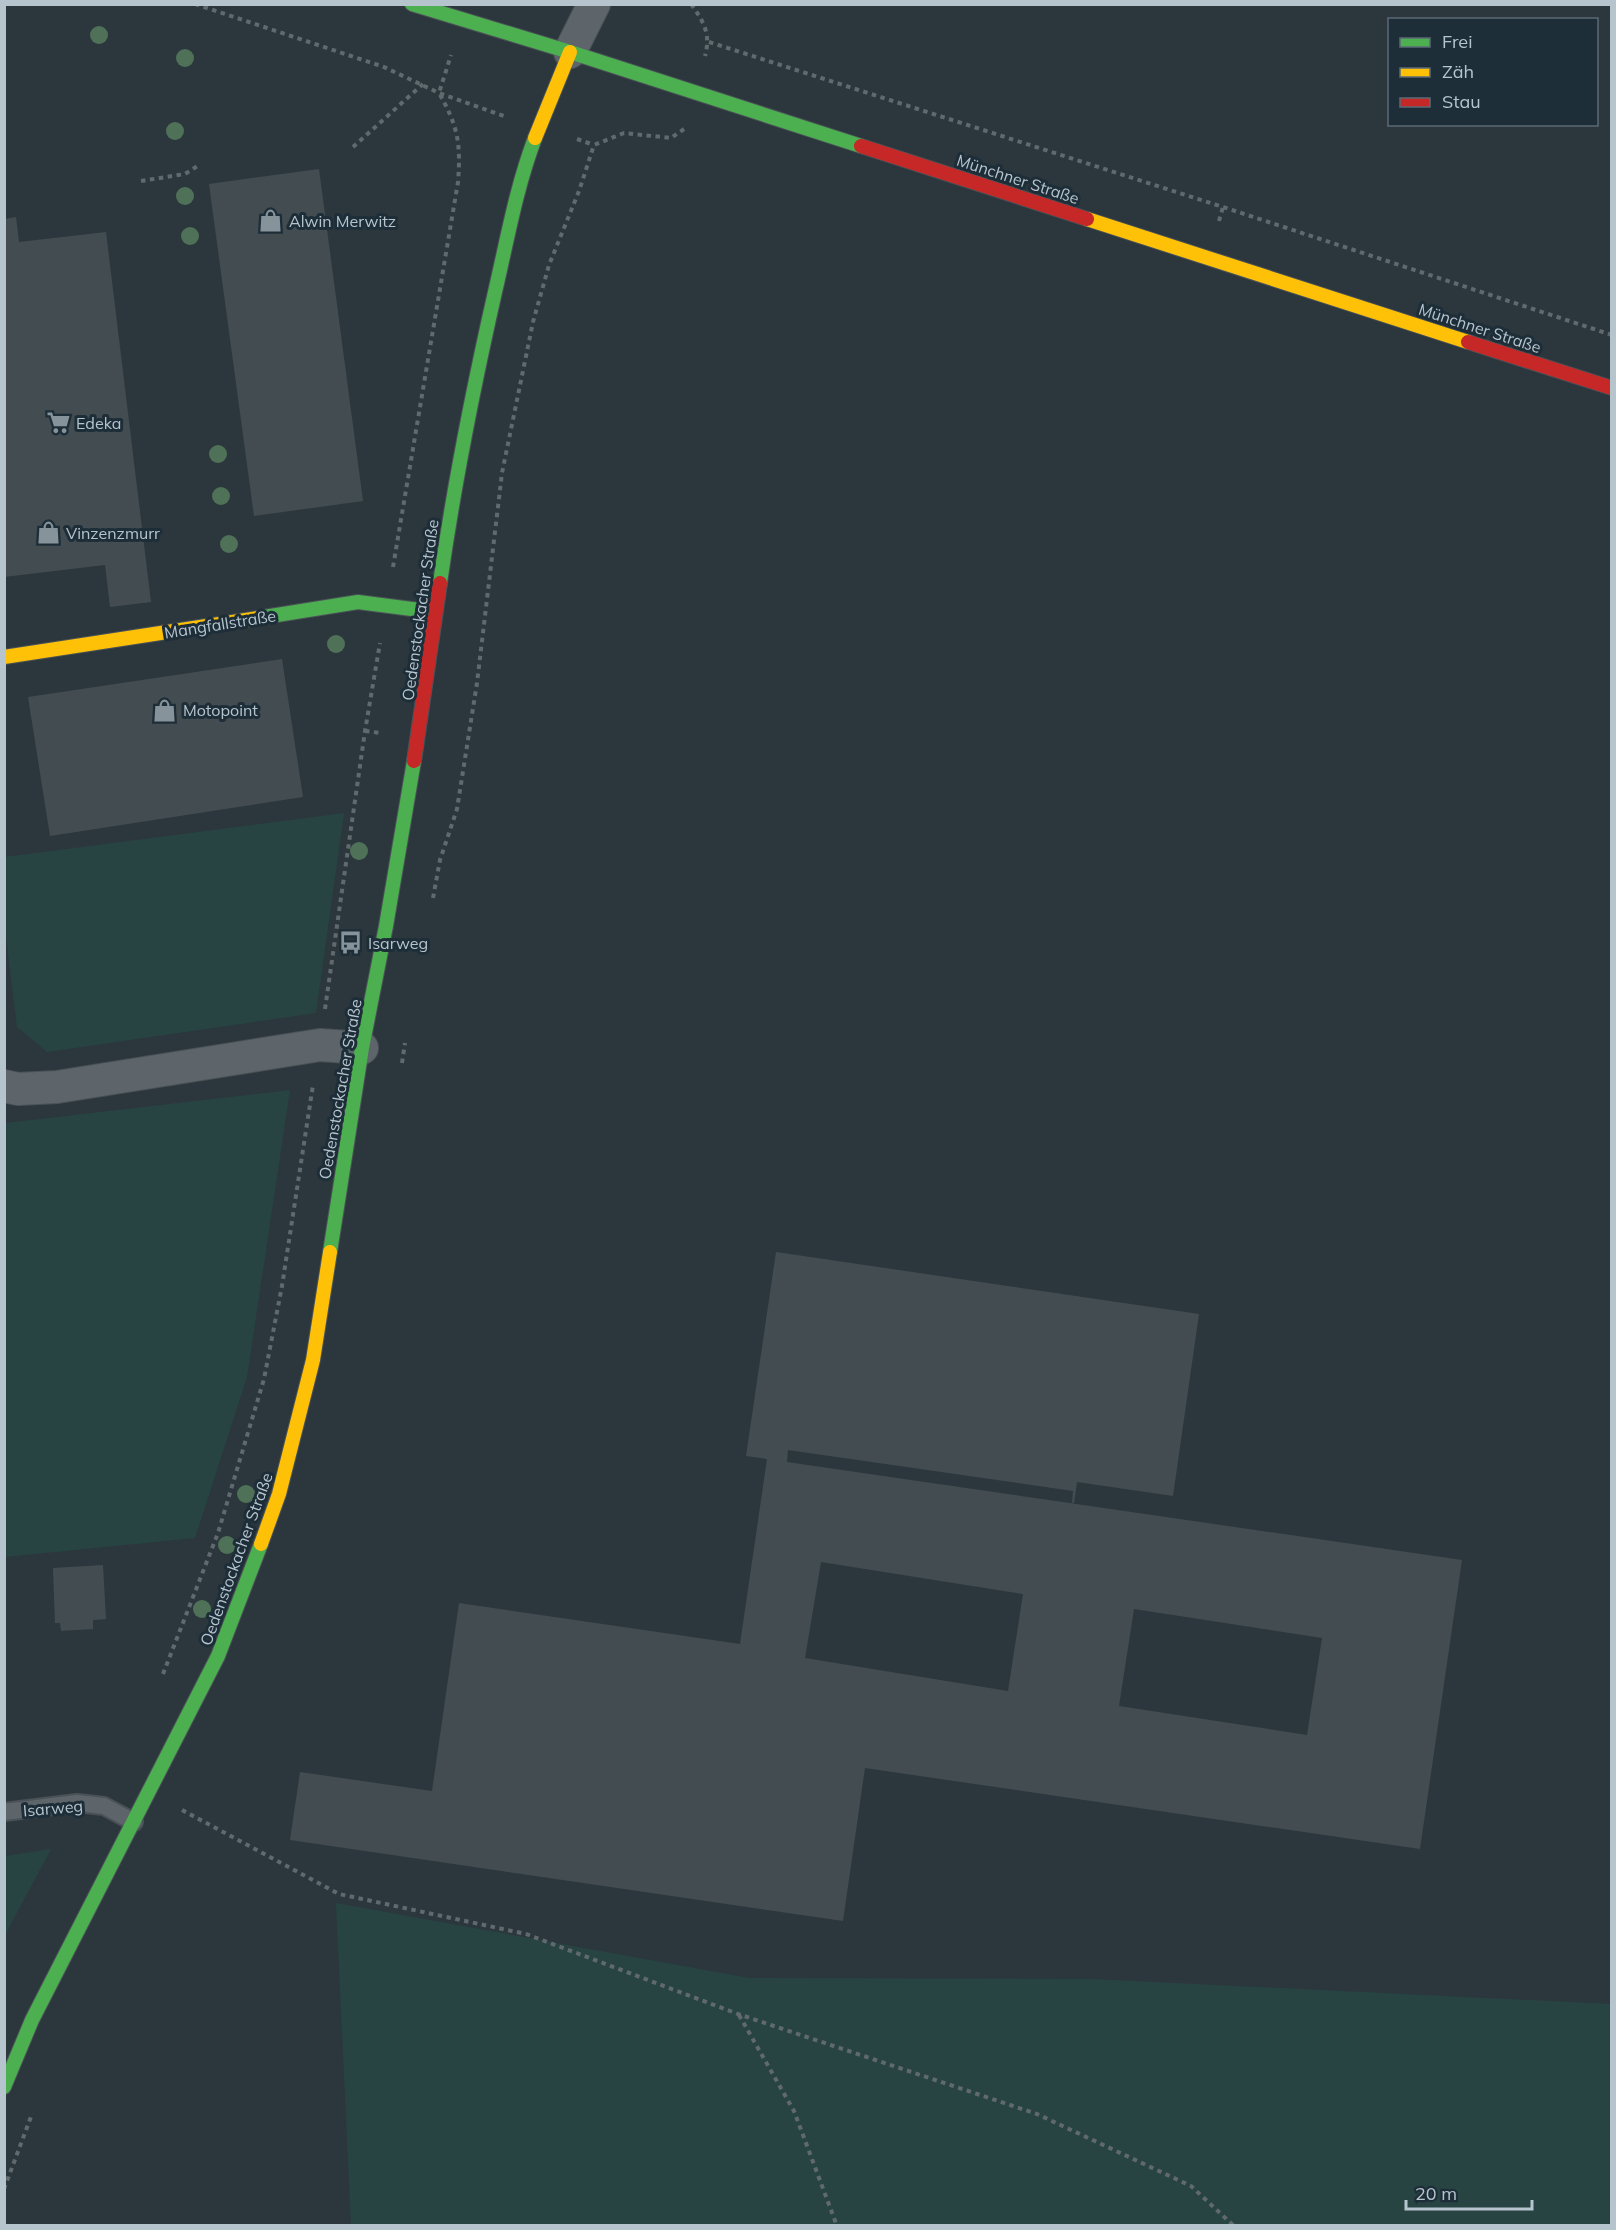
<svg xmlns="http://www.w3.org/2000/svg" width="1616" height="2230" font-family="Mulish,sans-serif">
  <rect width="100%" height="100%" fill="#2c373d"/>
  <g fill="#274443">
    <path d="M344,813L316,1013L47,1052L17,1027L5,928V857Z"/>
    <path d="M290,1090L247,1377L195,1538L5,1557V1123Z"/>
    <path d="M51,1849L5,1935V1856Z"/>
    <path d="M336,1903L749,1978L1092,1979L1611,2004V2225H351Z"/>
  </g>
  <g fill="#434c51" fill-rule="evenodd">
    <path d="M319,169L363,501L254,516L209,184Z"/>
    <path d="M16,217L19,242L106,232L151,602L110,607L105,565L4,577V219Z"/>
    <path d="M282,659L303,797L50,836L28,697Z"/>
    <path d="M776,1252L1199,1314L1173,1496L1077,1482L1074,1503H1072L1073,1491L788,1450L787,1462L1462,1560L1420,1849L865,1768L843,1921L290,1840L300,1772L432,1791L459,1603L740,1644L767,1459L746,1456ZM821,1562L1023,1594L1008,1691L805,1658ZM1134,1609L1322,1638L1307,1735L1119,1706Z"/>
    <path d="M103,1565L106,1619L93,1620V1629L61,1631L60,1623H55L53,1568Z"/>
  </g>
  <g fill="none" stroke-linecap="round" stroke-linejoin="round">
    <defs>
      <path id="lane" d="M4,1812L77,1803L104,1806L134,1822"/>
      <g id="street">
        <path d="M570,52L594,4"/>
        <path d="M4,1086L18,1089L57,1087L320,1045L362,1048"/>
      </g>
      <g id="fast">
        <path d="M412,4L570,52L861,146"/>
        <path d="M440,583C454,485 473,389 495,292C507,241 516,188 535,138"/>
        <path d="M258,618L358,602L435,612"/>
        <path d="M330,1252L362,1048L386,926L414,761"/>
        <path d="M4,2087L32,2020L218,1656L261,1544"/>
      </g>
      <g id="slow">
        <path d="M535,138L570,52"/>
        <path d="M1087,219L1468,342"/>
        <path d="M4,657L258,618"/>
        <path d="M261,1544L279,1494L313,1360L330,1252"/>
      </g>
      <g id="jam">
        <path d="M861,146L1087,219"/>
        <path d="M1468,342L1612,388"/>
        <path d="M414,761L440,583"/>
      </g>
    </defs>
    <use href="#lane" stroke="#4a5257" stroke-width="20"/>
    <use href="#street" stroke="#4a5257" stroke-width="34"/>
    <use href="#fast" stroke="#4a5257" stroke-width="16"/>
    <use href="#slow" stroke="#4a5257" stroke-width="16"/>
    <use href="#jam" stroke="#4a5257" stroke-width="16"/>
    <g stroke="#60696e" stroke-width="4" stroke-dasharray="4.5 4.5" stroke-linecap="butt">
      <path d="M195,4L384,67L439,93L504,116"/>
      <path d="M691,4C704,22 711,34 705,56"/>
      <path d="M709,42L1223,207L1612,335"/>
      <path d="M577,139L594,145"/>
      <path d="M353,147L423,84"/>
      <path d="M141,181L185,174L199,165"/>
      <path d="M1219,221L1223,207"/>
      <path d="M393,567L458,182C461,144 458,126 439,93L451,55"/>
      <path d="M365,731L381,733"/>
      <path d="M433,898L440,860L457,809L477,683L502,473L533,322L549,265L579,191L594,145L624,133L671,138L684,129"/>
      <path d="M325,1009L365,731L380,643"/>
      <path d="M402,1063L405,1043"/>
      <path d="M163,1674L218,1533L264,1379L282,1286L313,1085"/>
      <path d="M182,1810L339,1894L526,1934L738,2014L1037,2114L1191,2186L1234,2226"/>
      <path d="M739,2015L794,2111L837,2226"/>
      <path d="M4,2189L32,2114"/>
    </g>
    <use href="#lane" stroke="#5d656a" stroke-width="16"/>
    <use href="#street" stroke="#5d656a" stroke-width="32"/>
    <use href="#fast" stroke="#4caf50" stroke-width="14"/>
    <use href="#slow" stroke="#ffc107" stroke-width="14"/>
    <use href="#jam" stroke="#c62828" stroke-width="14"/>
  </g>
  <g fill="#4f7158">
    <circle cx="99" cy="35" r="9"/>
    <circle cx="185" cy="58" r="9"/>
    <circle cx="175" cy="131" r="9"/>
    <circle cx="185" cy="196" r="9"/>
    <circle cx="190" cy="236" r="9"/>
    <circle cx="218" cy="454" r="9"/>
    <circle cx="221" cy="496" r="9"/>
    <circle cx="229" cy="544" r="9"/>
    <circle cx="336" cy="644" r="9"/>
    <circle cx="359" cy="851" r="9"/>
    <circle cx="246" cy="1494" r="9"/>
    <circle cx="227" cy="1545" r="9"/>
    <circle cx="202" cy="1609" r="9"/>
  </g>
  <defs>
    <symbol id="shop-bare" viewBox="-9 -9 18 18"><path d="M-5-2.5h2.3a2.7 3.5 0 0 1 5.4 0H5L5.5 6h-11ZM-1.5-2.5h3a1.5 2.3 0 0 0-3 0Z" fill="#86939b" stroke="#1e2e39" stroke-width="2.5" paint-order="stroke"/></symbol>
    <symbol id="supermarket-bare" viewBox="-9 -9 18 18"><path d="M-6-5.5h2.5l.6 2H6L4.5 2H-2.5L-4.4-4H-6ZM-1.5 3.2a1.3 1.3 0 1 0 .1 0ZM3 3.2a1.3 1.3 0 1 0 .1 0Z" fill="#86939b" stroke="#1e2e39" stroke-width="2.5" paint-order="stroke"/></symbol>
    <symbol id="bus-bare" viewBox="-9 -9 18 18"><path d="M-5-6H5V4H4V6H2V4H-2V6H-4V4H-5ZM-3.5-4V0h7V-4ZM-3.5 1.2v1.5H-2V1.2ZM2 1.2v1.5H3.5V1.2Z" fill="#86939b" stroke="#1e2e39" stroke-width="2.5" paint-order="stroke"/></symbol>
  </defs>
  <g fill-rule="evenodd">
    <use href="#shop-bare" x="254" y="204" width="33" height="33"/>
    <use href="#supermarket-bare" x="42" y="406" width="33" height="33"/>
    <use href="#shop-bare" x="32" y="516" width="33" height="33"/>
    <use href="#shop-bare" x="148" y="694" width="33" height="33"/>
    <use href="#bus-bare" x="334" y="926" width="33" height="33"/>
  </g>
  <g text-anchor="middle" stroke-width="6" stroke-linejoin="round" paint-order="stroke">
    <g font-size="16" fill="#b6c4ce" stroke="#1e2e39">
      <text transform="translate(1018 179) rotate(18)" y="6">Münchner Straße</text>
      <text transform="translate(1480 328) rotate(18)" y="6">Münchner Straße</text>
      <text transform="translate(420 610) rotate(-82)" y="6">Oedenstockacher Straße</text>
      <text transform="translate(220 624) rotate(-9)" y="6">Mangfallstraße</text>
      <text transform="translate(340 1089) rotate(-80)" y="6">Oedenstockacher Straße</text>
      <text transform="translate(236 1559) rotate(-70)" y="6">Oedenstockacher Straße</text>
      <text transform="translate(53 1808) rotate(-5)" y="6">Isarweg</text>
    </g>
    <g font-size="16" fill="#b6c4ce" stroke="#1e2e39" text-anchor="start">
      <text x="289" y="227">Alwin Merwitz</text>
      <text x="76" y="429">Edeka</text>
      <text x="66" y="539">Vinzenzmurr</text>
      <text x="183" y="716">Motopoint</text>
      <text x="368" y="949">Isarweg</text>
    </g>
  </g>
  <rect width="1616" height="2230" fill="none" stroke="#b6c4ce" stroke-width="12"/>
  <rect x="1388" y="18" width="210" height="108" fill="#1e2e39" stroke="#5b6a75" stroke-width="1.5"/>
  <rect x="1400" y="38" width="30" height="9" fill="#4caf50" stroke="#5b6a75" stroke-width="1.5"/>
  <text x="1442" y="48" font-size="18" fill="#b6c4ce">Frei</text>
  <rect x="1400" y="68" width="30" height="9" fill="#ffc107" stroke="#5b6a75" stroke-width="1.5"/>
  <text x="1442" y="78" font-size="18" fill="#b6c4ce">Zäh</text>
  <rect x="1400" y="98" width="30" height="9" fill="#c62828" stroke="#5b6a75" stroke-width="1.5"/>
  <text x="1442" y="108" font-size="18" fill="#b6c4ce">Stau</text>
  <path d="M1406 2200v9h126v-9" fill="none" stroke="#b6c4ce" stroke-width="3"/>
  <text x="1415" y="2200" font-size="18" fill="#b6c4ce" stroke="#1e2e39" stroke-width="4.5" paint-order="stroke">20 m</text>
</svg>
